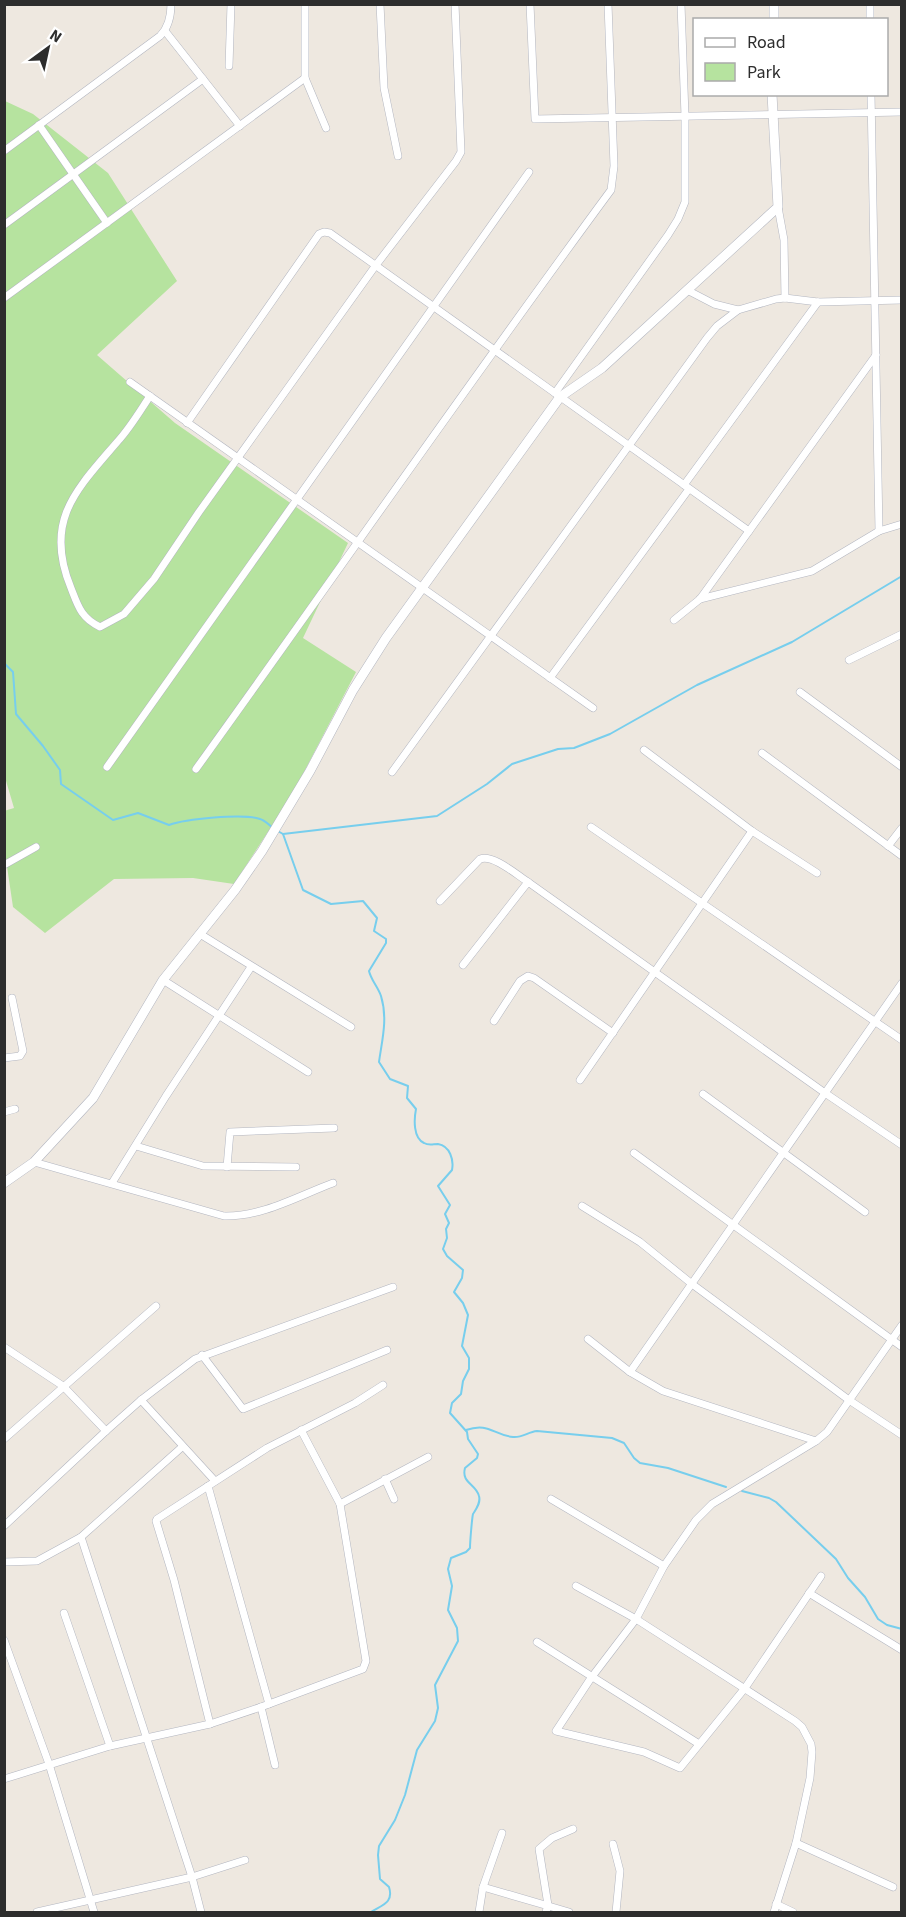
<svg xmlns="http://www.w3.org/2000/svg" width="906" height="1917" font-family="'Source Sans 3',sans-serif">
  <rect width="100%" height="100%" fill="#eee8e0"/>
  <path fill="#b6e39f" d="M5,101L33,114L108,173L177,281L97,355L175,423L348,543L303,638L356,672L292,795L234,884L193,878L114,879L45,933L13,907L5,853L4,811L14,808L4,774Z"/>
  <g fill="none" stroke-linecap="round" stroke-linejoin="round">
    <g stroke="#77ceed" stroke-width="2">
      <path d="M4,663L13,672L16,714L43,746L60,770L61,784L113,820L138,813L169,825C185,819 243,813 260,819C264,820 268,824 272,827"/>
      <path d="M276,830L283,834L303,890L331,904L363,901L377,918L374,931L386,939V943L369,971C371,980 378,987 381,996C388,1019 382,1040 379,1062L390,1079L408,1086L407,1098L416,1109C414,1119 413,1138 424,1143C429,1146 433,1144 438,1144C450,1146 454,1160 452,1170L438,1186L450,1205L445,1214L449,1223L446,1229L447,1238L443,1249L447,1256L463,1270L462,1278L454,1292L463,1303L468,1315L462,1346L469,1358V1369L463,1381L461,1394L452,1403L450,1413L467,1432L468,1439L478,1454L477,1458L465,1468C461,1483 476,1484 479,1496C481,1503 476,1509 473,1514C472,1518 470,1542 470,1548L466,1552L451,1558L448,1569L452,1586L448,1610L457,1628L458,1641L435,1685L438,1708L435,1721L417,1750L405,1795L395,1820L379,1846L378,1855L380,1879L389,1887C394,1903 382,1905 371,1912"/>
      <path d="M283,834L437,816L487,784L512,764L558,749L574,748L610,734L697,685L792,642L902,576"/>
      <path d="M466,1430C489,1422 493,1435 513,1437C522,1438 528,1432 537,1431L612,1438L624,1443L634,1458L640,1463L668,1468L726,1487"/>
      <path d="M742,1491L769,1498L776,1502L836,1559L848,1578L865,1597L878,1619L887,1625L902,1629"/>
    </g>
    <defs>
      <g id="street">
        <path d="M305,4V78L326,128"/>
        <path d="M380,4L384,88L398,156"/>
        <path d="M530,4L535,119L902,112"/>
        <path d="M870,4V20"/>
        <path d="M165,31L240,126"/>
        <path d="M229,66L231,4"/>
        <path d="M871,94L879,531"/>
        <path d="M39,125L107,223"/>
        <path d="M4,151L160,36C168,28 171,16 171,4"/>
        <path d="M778,207L784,240L785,298"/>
        <path d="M4,225L203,79"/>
        <path d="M687,290L714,304L738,310L776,299L785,298L818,302L902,300"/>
        <path d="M4,298L305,78"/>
        <path d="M130,382L593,708"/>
        <path d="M555,393L668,235L678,219L685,202V116L681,4"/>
        <path d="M150,396C140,411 130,428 118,441C77,489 43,520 71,588C78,606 81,618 100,627L124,614L154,579L199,512L376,265L456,161L461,152L455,4"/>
        <path d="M187,423L319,234L324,232L330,233L749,531"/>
        <path d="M684,485L818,302"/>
        <path d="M700,599L812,571L879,531L902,524"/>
        <path d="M674,620L700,599L876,355"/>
        <path d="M849,660L902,634"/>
        <path d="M550,678L689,489"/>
        <path d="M800,692L902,767"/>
        <path d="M644,750L752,831L817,873"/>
        <path d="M762,753L902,856"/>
        <path d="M107,767L529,172"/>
        <path d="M196,769C335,576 470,381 611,190L614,166L608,4"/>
        <path d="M392,772L707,338L717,326L738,310"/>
        <path d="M591,827L902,1040"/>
        <path d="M888,846L902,828"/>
        <path d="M4,865L36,847"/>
        <path d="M440,901L480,859C493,854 517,875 528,882"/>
        <path d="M200,934L351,1027"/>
        <path d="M463,965L528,882L825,1093L902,1145"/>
        <path d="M163,980L308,1072"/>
        <path d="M494,1021L520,981L528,976L534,978L613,1033"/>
        <path d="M4,1058L20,1056L23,1051L12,998"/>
        <path d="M580,1080L752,831"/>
        <path d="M703,1094L865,1212"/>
        <path d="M4,1112L15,1109"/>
        <path d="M136,1146L203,1166L296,1167"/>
        <path d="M634,1153L902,1347"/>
        <path d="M34,1162L224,1216C262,1217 298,1196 333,1183"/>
        <path d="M227,1167L230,1132L334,1128"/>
        <path d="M112,1183L166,1096L251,967"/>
        <path d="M582,1206L640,1242L692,1284L849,1400L902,1435"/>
        <path d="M588,1339L630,1372L663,1391L816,1441L827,1432L902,1325"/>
        <path d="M4,1347L63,1386L106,1431"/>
        <path d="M202,1355L243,1409L387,1350"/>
        <path d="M630,1372L902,983"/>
        <path d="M141,1400L215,1481"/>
        <path d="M4,1439L156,1306"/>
        <path d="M816,1441L712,1504L696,1520L664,1566L636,1619L591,1678L556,1731L644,1752L680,1768L745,1688L821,1576"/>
        <path d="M385,1479L394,1499"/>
        <path d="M208,1486L269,1704"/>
        <path d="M551,1499L664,1566"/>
        <path d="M340,1504L428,1457"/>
        <path d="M4,1526L106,1431L141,1400L195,1359L393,1287"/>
        <path d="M81,1537L192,1877L201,1912"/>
        <path d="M4,1562L37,1561L81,1537L182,1447"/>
        <path d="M576,1586L636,1619L795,1721L802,1727L811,1744L812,1752L810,1778L796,1843L774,1912"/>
        <path d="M809,1593L902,1650"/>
        <path d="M64,1613L110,1746"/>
        <path d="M4,1640L49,1764L94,1912"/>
        <path d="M537,1642L699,1744"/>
        <path d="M261,1707L275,1765"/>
        <path d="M210,1724L174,1580L156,1521L157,1519L267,1448L355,1403L383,1385"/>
        <path d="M4,1779L110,1746L210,1724L261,1707L363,1669L366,1661L340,1504L301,1430"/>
        <path d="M796,1843L893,1887"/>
        <path d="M613,1844L620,1871L616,1912"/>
        <path d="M483,1887L569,1912"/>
        <path d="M776,1904L793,1912"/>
        <path d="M37,1912L192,1877L245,1860"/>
        <path d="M479,1912L483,1887L502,1833"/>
        <path d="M546,1912L548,1905L539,1849L552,1838L573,1829"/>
      </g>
      <g id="secondary">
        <path d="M774,20V4"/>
        <path d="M4,1183L34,1162L93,1098L163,980L235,890L262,851L310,771L353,690L386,638L560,397L602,368L778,207L772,94"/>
      </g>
    </defs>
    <use href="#street" stroke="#b3b6c0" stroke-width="8"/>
    <use href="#secondary" stroke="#b3b6c0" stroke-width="10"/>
    <use href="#street" stroke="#fff" stroke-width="7"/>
    <use href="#secondary" stroke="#fff" stroke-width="9"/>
  </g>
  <rect width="906" height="1917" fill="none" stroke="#2d2d2d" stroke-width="12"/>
  <rect x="693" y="18" width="195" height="78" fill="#ffffff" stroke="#ababab" stroke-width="1.5"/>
  <rect x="705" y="38" width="30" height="9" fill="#ffffff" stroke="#ababab" stroke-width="1.5"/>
  <text x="747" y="48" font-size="18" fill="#2d2d2d">Road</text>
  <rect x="705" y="63" width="30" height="18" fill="#b6e39f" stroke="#ababab" stroke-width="1.5"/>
  <text x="747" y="78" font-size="18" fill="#2d2d2d">Park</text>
  <g transform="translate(48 48) rotate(33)" stroke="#ffffff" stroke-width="4.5" paint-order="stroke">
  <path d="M0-4.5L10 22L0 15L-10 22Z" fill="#2d2d2d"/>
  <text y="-9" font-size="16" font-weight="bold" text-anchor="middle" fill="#2d2d2d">N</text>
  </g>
</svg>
